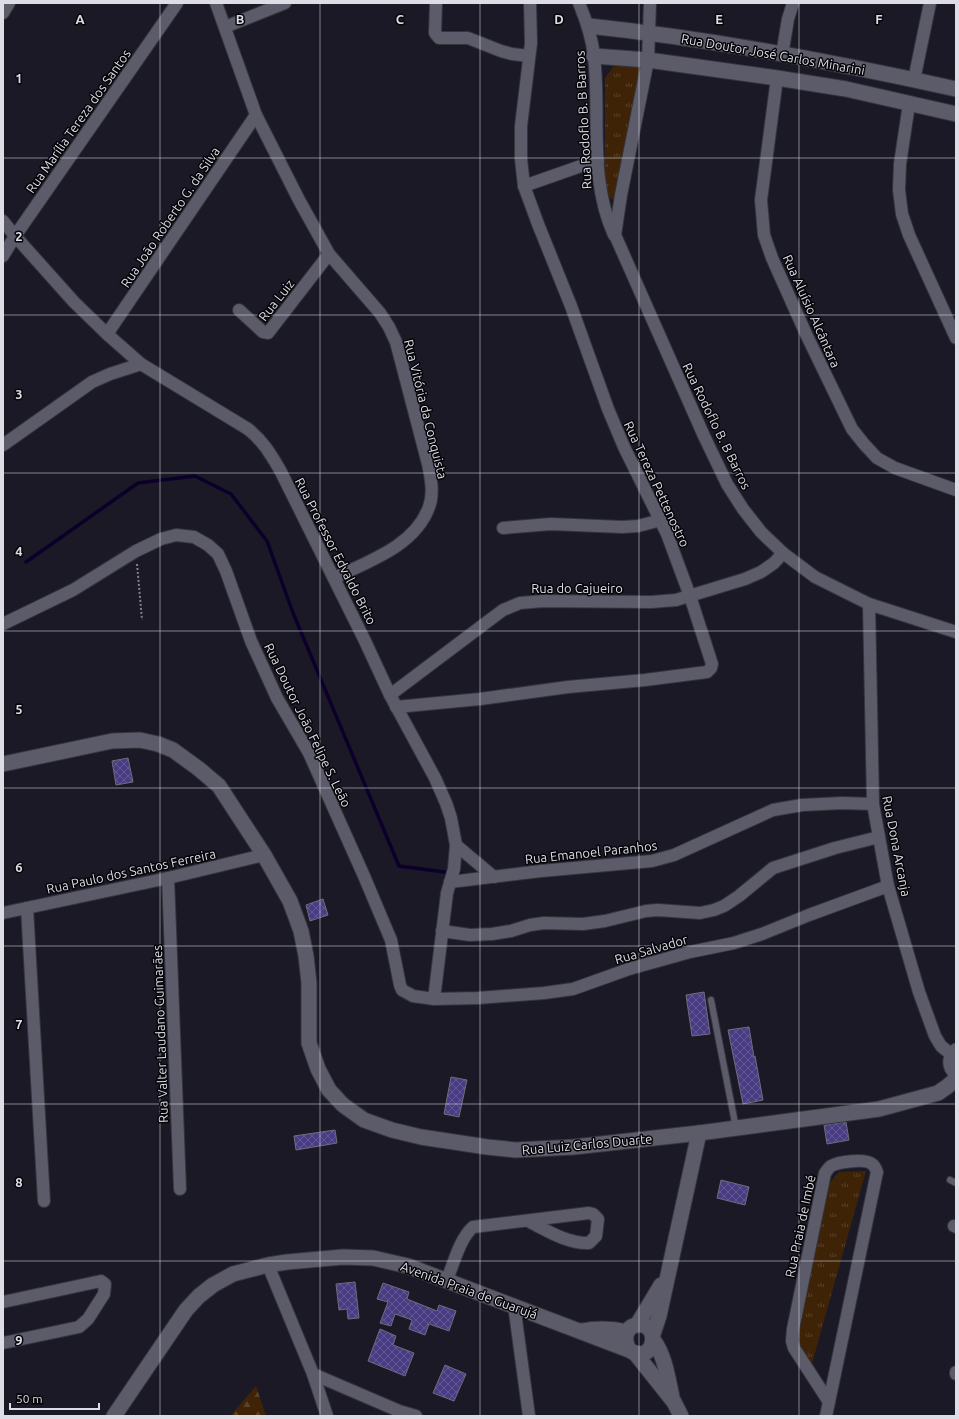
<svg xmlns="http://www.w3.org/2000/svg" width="959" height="1419" font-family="Ubuntu,sans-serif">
  <defs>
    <pattern id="forest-firs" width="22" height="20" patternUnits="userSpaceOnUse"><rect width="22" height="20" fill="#3f2306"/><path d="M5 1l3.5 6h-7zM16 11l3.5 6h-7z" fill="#5a422a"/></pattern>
    <pattern id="park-tufts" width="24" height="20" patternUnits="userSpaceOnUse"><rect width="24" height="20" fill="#3f2306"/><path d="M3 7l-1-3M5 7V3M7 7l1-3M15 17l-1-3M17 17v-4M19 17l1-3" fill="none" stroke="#5a422a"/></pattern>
    <pattern id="building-cross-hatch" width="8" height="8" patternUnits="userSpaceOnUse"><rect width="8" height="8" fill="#493c83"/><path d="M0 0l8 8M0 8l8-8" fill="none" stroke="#635894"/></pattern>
  </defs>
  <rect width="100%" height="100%" fill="#1a1925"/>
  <path fill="url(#forest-firs)" d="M256,1386L266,1416H230Z"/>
  <g fill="url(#park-tufts)">
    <path d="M617,62L642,63L616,201L610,198L605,189V78Z"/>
    <path d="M866,1171L809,1374L793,1344L827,1186L839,1172Z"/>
  </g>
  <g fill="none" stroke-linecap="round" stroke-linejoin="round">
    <path stroke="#0c002b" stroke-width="3.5" d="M26,562L138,483L195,476L231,494L267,541L293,613L399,866L467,875"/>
  </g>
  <g fill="url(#building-cross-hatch)" stroke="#6e6d7c">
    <path d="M128,758L133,782L116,785L112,761Z"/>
    <path d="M323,899L328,915L310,921L306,905Z"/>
    <path d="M704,992L710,1034L692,1036L686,995Z"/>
    <path d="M749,1027L754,1057L755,1056L763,1100L743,1104L728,1030Z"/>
    <path d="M451,1077L467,1080L459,1117L444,1114Z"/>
    <path d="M846,1122L849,1140L827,1144L824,1125Z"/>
    <path d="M335,1130L337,1143L296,1150L294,1136Z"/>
    <path d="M721,1180L749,1187L745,1205L717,1198Z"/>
    <path d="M355,1282L359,1318L348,1319L347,1309L339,1310L336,1284Z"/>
    <path d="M383,1283L409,1292L407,1299L437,1311L439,1305L456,1311L449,1331L429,1324L425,1335L409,1329L412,1320L395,1314L391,1326L380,1323L388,1302L377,1299Z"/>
    <path d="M380,1329L396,1336L393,1345L414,1353L405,1376L368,1361Z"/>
    <path d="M445,1365L466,1374L454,1401L433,1393Z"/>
  </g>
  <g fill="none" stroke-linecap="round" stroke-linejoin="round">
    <defs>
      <g id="service">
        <path d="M711,1000L736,1128"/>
        <path d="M950,1180L956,1183"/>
      </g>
      <g id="minor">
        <path d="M216,3L256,115L299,200L329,254L380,313L389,327L396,342L428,464C431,478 434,494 429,507C415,546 369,561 334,578"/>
        <path d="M436,3L435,33L439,38H468L501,51L512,54L529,56"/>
        <path d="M579,3C586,20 592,37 594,56C601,116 588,178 614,235"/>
        <path d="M650,3L648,60L621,195L615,235L704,436L727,484L743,509L761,532L783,553L815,577L869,604L956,632"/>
        <path d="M3,13L9,3"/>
        <path d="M225,27L285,3"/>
        <path d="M782,55L788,19L793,3"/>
        <path d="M777,78L761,200L764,235L772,258L806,334L852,429L864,444L877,458L895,468L956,490"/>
        <path d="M914,80L930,3"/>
        <path d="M909,104L900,164L899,190L902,214L909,235L956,338"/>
        <path d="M524,186L598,160"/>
        <path d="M3,221L15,236L74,302L107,334L141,364L248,429C263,441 270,453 280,470L365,641L390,695L435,778L446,803L451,818L456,845L454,869L447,893L434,999"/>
        <path d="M3,256L15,236L177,3"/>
        <path d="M239,310L263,332L268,333L329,254"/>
        <path d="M107,334L256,115"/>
        <path d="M3,445L92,382L110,374L141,364"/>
        <path d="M503,528L551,524L622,527L638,526L661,520"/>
        <path d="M869,604L873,804L888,886L919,992L935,1036L941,1046L952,1055"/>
        <path d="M3,624L73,590L136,551L161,539L176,535L194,537L208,545L218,554L226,571L251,641L277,698L309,753L364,876L391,940L400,985L402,990L413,996L434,999L478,998L544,993L573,989L629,969L690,952L734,943L762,934L809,915L888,886"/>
        <path d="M390,695L483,625L503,610L520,603L543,601L651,602L676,600L745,579L761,572L774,563L783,553"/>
        <path d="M396,707L480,699L568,687L645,680L707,672L711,668L712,664L690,596L667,534L624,447L608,409L571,306L538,224L524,186L521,159V126L531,43L530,3"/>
        <path d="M456,845L494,877"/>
        <path d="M168,878L180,1189"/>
        <path d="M450,882L541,871L652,861L674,855L773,810L802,805L842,803L873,804"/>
        <path d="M27,908L44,1201"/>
        <path d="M3,913L168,878L264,855"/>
        <path d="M442,931L470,935L492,934L511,931L530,925L544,923L583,924L605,921L646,911L658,910L700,913L714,910L724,906L739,896L773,868L835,848L879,837"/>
        <path d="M954,1226L956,1227"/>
        <path d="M268,1265L313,1374L327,1416"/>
        <path d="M447,1280C453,1265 460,1238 473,1227L589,1213L593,1214L598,1219L596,1236L589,1243C568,1244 546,1230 528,1221"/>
        <path d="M3,1302L101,1281L105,1284L104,1294L88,1319L79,1327L3,1343"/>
        <path d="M514,1305L529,1416"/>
        <path d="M956,1372V1374"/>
        <path d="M313,1374L399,1411L416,1416"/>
        <path d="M826,1416L829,1402L877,1172C876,1169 875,1166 872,1164C865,1158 838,1162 831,1166C828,1168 827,1171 825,1173L793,1329L792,1341L794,1348L829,1402"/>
      </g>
      <g id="tertiary">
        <path d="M589,26C712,39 835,62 956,89"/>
        <path d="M594,56L648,60L777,78L846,89L956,114"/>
        <path d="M3,764L112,741L140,740L158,744L173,750L199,769L219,786L264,855L290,901L301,931L306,956L309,983V1043L318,1069L329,1090L343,1105L364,1120L392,1130L421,1137L487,1147L516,1150L574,1147L699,1133L879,1109L938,1093L948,1086L956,1079"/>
        <path d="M956,1051C949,1058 949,1066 956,1073"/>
        <path d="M637,1325L661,1285"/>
        <path d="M581,1331C597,1328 611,1328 627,1332"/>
        <path d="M653,1334L659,1316L699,1133"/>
        <path d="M654,1341C665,1356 668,1379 672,1397"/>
        <path d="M635,1353L674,1402L681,1416"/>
        <path d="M114,1416L186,1310L199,1296L213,1285L233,1274L268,1265L287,1262L343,1257L373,1258L408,1266L629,1350C657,1367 661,1320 636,1325C624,1328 624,1341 629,1350"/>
      </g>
    </defs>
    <use href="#service" stroke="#35353d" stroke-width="8"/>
    <use href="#minor" stroke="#35353d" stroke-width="14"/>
    <use href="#tertiary" stroke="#35353d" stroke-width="17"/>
    <path stroke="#83838c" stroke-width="2" stroke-dasharray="2 2" stroke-linecap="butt" d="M137,564L142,620"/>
    <use href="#service" stroke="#5c5b6a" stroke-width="6"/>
    <use href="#minor" stroke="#5c5b6a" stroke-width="12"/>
    <use href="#tertiary" stroke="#5c5b6a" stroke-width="15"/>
  </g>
  <path fill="none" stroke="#dddde5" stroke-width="1" stroke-opacity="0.55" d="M160,3V1416M320,3V1416M480,3V1416M639,3V1416M799,3V1416M3,158H956M3,315H956M3,473H956M3,631H956M3,788H956M3,946H956M3,1104H956M3,1261H956"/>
  <g text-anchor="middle" stroke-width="3" stroke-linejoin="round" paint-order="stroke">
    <g font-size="13" fill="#dddde5" stroke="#06050a">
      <text transform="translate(773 54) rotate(10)" y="5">Rua Doutor José Carlos Minarini</text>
      <text transform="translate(583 120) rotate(-93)" y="5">Rua Rodoflo B. B Barros</text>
      <text transform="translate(78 121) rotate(-55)" y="5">Rua Marília Tereza dos Santos</text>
      <text transform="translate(170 217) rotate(-56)" y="5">Rua João Roberto G. da Silva</text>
      <text transform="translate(276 300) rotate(-52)" y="5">Rua Luiz</text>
      <text transform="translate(812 311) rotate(66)" y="5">Rua Aluísio Alcântara</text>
      <text transform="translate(426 409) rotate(76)" y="5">Rua Vitória da Conquista</text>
      <text transform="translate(717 426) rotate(64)" y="5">Rua Rodoflo B. B Barros</text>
      <text transform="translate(657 484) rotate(65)" y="5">Rua Tereza Pettenostro</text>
      <text transform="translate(336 551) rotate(63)" y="5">Rua Professor Edvaldo Brito</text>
      <text x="577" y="593">Rua do Cajueiro</text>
      <text transform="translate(308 725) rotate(64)" y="5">Rua Doutor João Felipe S. Leão</text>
      <text transform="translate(897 846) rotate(79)" y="5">Rua Dona Arcanja</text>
      <text transform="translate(591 852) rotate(-6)" y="5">Rua Emanoel Paranhos</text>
      <text transform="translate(131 871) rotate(-12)" y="5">Rua Paulo dos Santos Ferreira</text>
      <text transform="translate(651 949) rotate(-16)" y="5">Rua Salvador</text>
      <text transform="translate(160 1034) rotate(-92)" y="5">Rua Valter Laudano Guimarães</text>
      <text transform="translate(587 1144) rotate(-5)" y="5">Rua Luiz Carlos Duarte</text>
      <text transform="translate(800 1226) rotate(-78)" y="5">Rua Praia de Imbé</text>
      <text transform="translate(469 1290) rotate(20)" y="5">Avenida Praia de Guarujá</text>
    </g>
  </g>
  <g font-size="13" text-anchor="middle" font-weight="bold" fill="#dddde5" stroke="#06050a" stroke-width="3" stroke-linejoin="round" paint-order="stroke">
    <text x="80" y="24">A</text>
    <text x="240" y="24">B</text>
    <text x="400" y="24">C</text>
    <text x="559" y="24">D</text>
    <text x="719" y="24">E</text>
    <text x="879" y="24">F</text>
    <text x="19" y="83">1</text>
    <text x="19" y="241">2</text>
    <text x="19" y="399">3</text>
    <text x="19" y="556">4</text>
    <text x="19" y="714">5</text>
    <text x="19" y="872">6</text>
    <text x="19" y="1029">7</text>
    <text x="19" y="1187">8</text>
    <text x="19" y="1345">9</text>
  </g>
  <rect width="959" height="1419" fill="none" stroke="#dddde5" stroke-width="8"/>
  <path d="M10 1403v6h89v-6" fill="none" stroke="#dddde5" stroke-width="2"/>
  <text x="16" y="1403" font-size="12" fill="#dddde5" stroke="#06050a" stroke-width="3" paint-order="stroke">50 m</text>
</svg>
